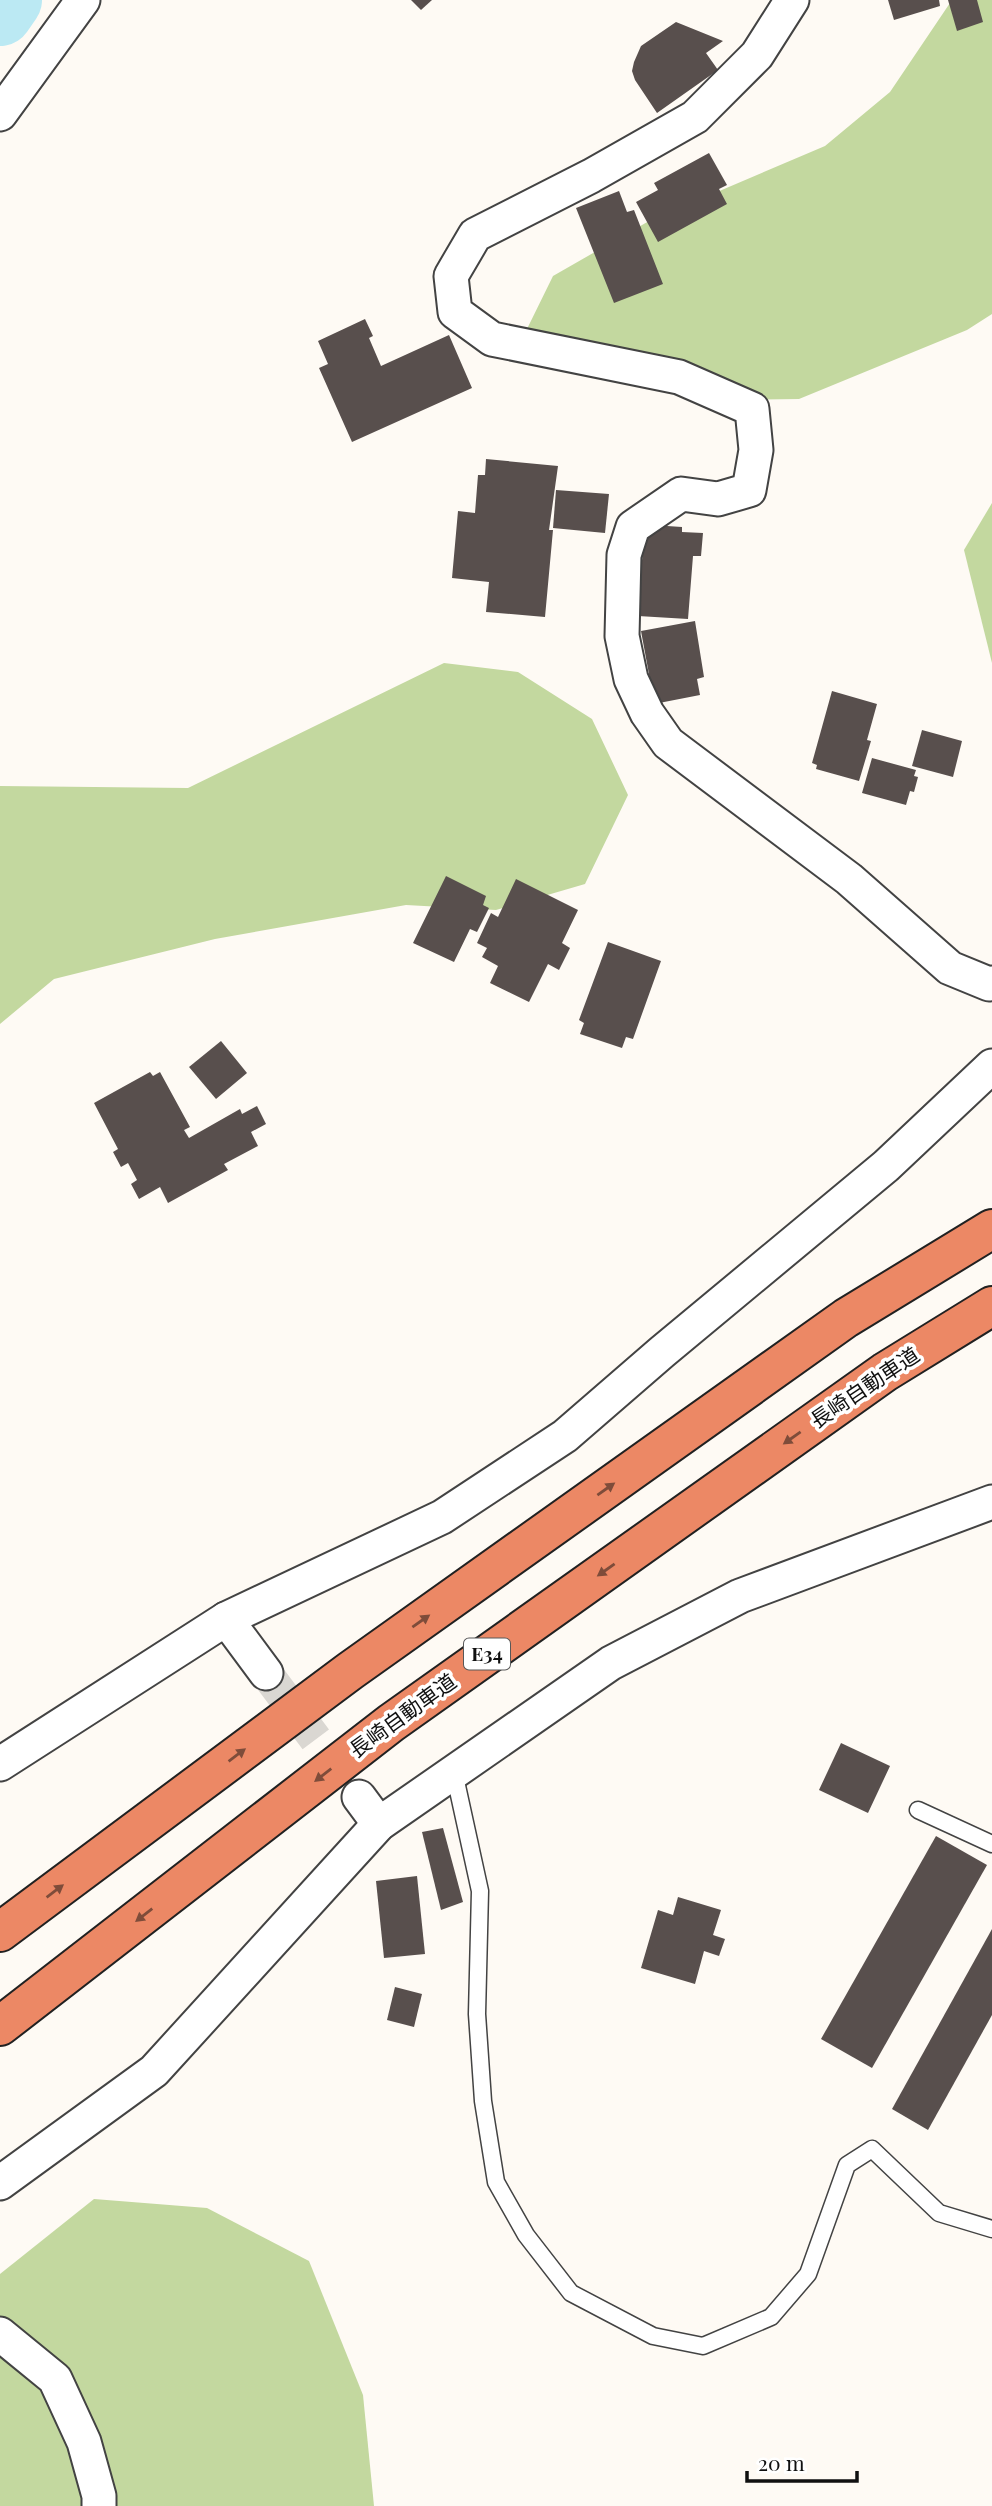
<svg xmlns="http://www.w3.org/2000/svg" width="992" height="2506" font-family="'Playfair Display','Noto Sans JP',serif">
  <rect width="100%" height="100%" fill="#fefaf4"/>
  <g fill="#c3d89f">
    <path d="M952,0H992V314L967,330L799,399L701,400L563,370L526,331L553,276L649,221L825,146L890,92Z"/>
    <path d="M992,503V663L964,550Z"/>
    <path d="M444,663L518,672L592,719L628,795L585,884L496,910L406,905L215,939L54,979L0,1024V786L188,788Z"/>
    <path d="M94,2199L207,2208L309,2261L363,2395L374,2506H0V2274Z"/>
  </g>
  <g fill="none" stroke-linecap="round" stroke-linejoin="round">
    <path stroke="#bbe9f3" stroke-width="66" d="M0,13L9,0"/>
  </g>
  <g fill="#584f4d">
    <path d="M411,0H432L421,10Z"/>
    <path d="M888,0H939L940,6L894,20Z"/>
    <path d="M948,0H977L983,22L957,31Z"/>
    <path d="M676,22L723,41L706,53L718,70L657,113L635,80L632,71L634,62L641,46Z"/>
    <path d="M709,153L727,185L719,189L727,204L658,242L636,202L658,190L654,183Z"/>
    <path d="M619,191L627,212L634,210L663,284L614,303L576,208Z"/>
    <path d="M365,319L373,336L369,338L381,366L449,335L472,388L352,442L319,368L328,364L318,341Z"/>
    <path d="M486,459L558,466L549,530H553L545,617L486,612L489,582L452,578L458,511L475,513L478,475H485Z"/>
    <path d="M556,490L609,494L605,533L553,528Z"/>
    <path d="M652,525L682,527V532L703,533L701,556H693L688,619L638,616L644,533Z"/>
    <path d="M695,621L704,677L697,679L700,695L659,703L651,685L641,631Z"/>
    <path d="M832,691L877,704L867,740L871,741L859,781L816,769L817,765L812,763Z"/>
    <path d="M922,730L962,741L953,777L912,766Z"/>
    <path d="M872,758L916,770L914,776L918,777L914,792L910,791L906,805L862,793Z"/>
    <path d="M446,876L486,896L483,905L489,908L477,932L470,929L454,962L413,943Z"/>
    <path d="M516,879L578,910L562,943L570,948L559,970L548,964L529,1002L490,983L498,966L482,957L487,948L477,943L491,913L498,917Z"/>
    <path d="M608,942L661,961L633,1039L626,1037L622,1048L580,1034L584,1023L579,1020Z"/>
    <path d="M221,1041L247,1073L216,1099L189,1067Z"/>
    <path d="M150,1072L153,1076L160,1072L190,1127L184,1130L189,1138L240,1109L242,1114L257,1106L266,1124L251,1132L258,1146L224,1164L228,1170L168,1203L160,1187L139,1199L131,1184L137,1180L128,1163L121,1167L113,1152L118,1149L94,1103Z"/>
    <path d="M841,1743L890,1766L868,1813L819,1790Z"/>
    <path d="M443,1828L463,1902L441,1910L422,1832Z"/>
    <path d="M936,1836L987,1865L872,2068L821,2039Z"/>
    <path d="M417,1876L425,1954L384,1958L376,1881Z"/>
    <path d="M678,1897L721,1910L713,1935L725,1939L719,1956L704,1951L695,1984L641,1968L658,1910L673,1915Z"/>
    <path d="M992,1929V2015L928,2130L892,2109Z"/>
    <path d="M395,1987L422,1994L414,2027L387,2020Z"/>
  </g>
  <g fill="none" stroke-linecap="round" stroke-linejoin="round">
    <path stroke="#dad7d2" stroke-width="33" stroke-dasharray="33 17" stroke-linecap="butt" d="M266,1673L359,1797"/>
    <defs>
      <g id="lane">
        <path d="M454,1772L480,1891L477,2014L483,2101L496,2182L526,2235L571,2293L653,2336L703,2346L771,2317L808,2274L847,2165L872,2149L939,2213L992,2229"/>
        <path d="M918,1810L992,1844"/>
      </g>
      <g id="street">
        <path d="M792,0L757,55L695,117L591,176L475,235L451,276L455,312L492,339L679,377L752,409L756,450L749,490L718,499L681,494L633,527L624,555L622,636L631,679L647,713L668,743L849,879L950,968L989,984L992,983"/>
        <path d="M0,114L83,0"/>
        <path d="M226,1619L266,1673"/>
        <path d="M0,1764L226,1619L442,1517L565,1436L662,1352L886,1166L992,1066"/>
        <path d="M359,1797L379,1824"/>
        <path d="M0,2183L154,2071L379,1824L611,1663L740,1596L992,1502"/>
        <path d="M0,2334L55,2379L84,2442L99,2496V2506"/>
      </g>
      <g id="highway">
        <path d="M0,1932L350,1671L846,1318L992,1229"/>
        <path d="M0,2026L391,1723L885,1372L992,1306"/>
      </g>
    </defs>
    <use href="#lane" stroke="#434343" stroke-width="19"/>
    <use href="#street" stroke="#434343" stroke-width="37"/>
    <use href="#highway" stroke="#212121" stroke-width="42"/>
    <use href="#lane" stroke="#fff" stroke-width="16"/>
    <use href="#street" stroke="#fff" stroke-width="33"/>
    <use href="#highway" stroke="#ec8865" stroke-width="38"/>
  </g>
  <defs><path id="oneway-solid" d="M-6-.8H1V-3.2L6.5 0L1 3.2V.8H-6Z" transform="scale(1.75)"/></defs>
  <g fill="#7e4c3a">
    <use href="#oneway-solid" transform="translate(792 1438) rotate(145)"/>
    <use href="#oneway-solid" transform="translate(606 1489) rotate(-35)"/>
    <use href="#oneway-solid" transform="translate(606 1570) rotate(145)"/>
    <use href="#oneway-solid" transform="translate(421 1621) rotate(-35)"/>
    <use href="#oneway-solid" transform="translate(237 1755) rotate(-37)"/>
    <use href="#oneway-solid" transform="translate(323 1775) rotate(142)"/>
    <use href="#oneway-solid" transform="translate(55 1891) rotate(-37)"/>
    <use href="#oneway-solid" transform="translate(144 1915) rotate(142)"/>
  </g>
  <g text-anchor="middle" stroke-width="7" stroke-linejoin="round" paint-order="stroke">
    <rect fill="#fff" stroke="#585858" stroke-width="2" x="464" y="1638.5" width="46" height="31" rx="5"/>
    <g font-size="19" font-weight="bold" fill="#101010">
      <text x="487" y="1661">E34</text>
    </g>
    <g font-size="21" fill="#101010" stroke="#fff">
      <text transform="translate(865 1388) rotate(-34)" y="7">長崎自動車道</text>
      <text transform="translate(403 1716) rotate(-36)" y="7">長崎自動車道</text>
    </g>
  </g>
  <path d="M747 2471v10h110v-10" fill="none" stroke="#101010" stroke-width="3.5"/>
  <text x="758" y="2471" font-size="21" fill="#101010" stroke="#ffffff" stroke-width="5" paint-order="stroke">20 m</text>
</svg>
